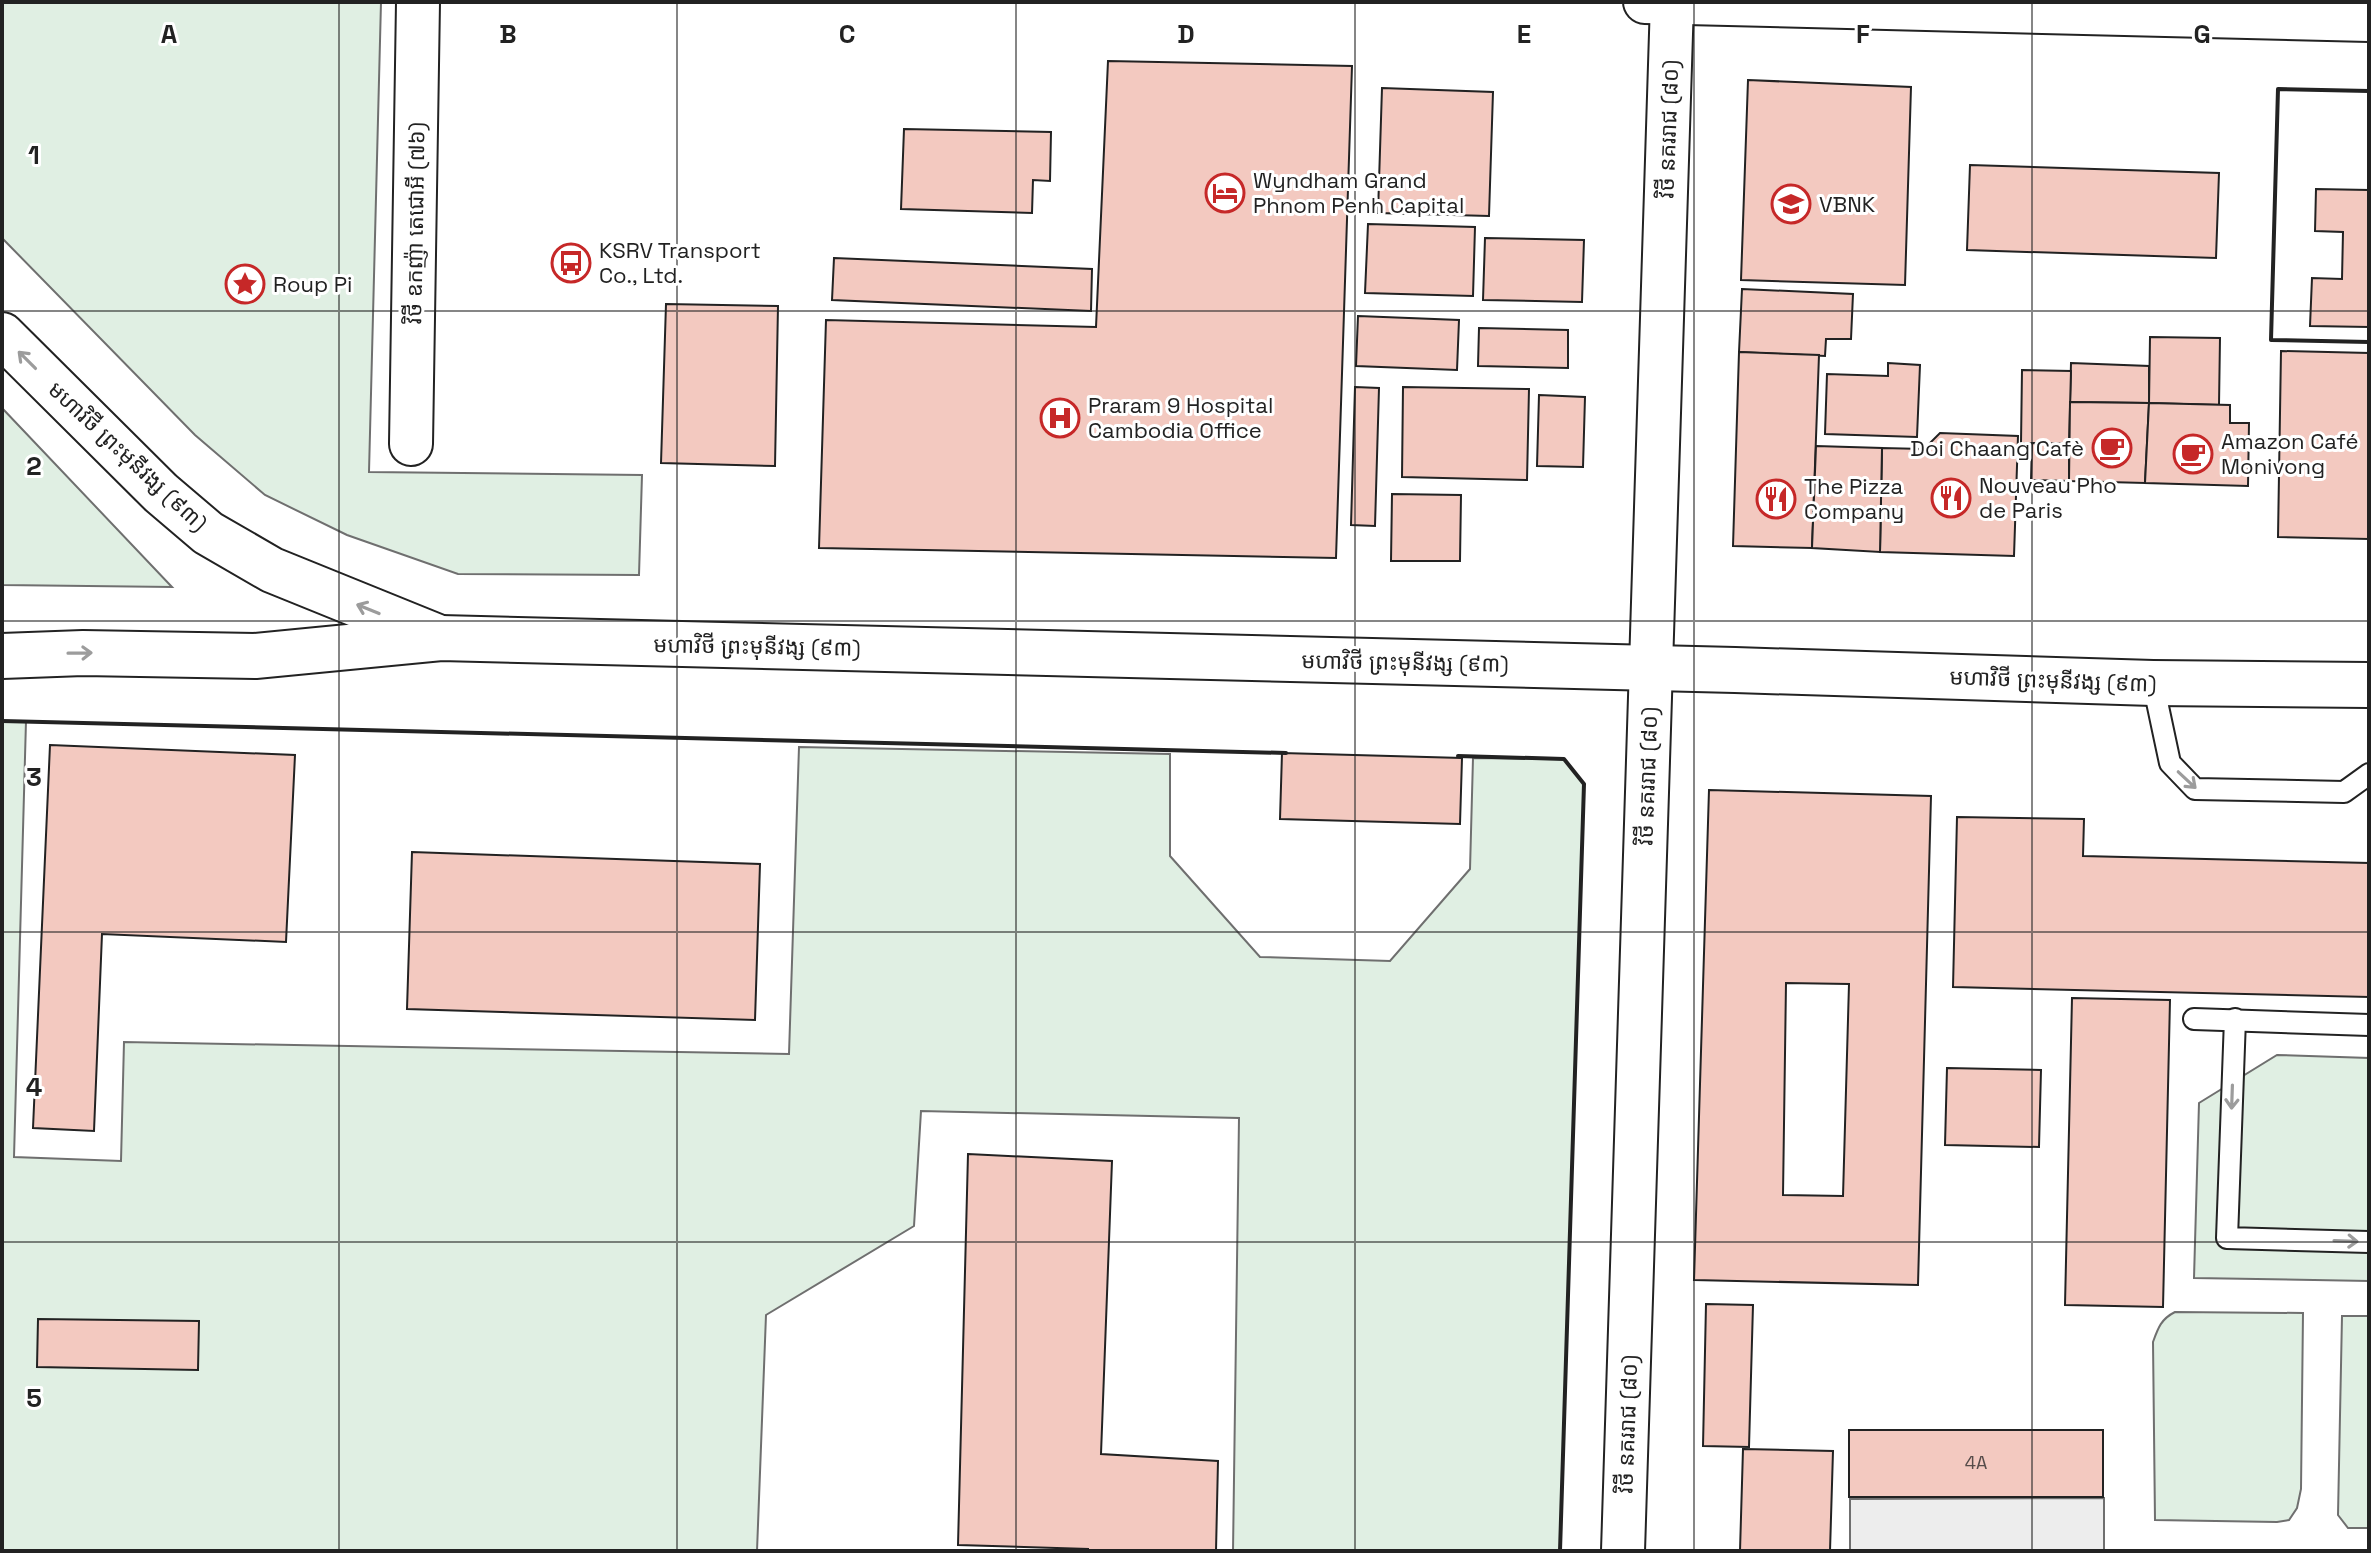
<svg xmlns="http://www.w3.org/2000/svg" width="2371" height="1553" font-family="'Space Grotesk','Noto Sans Khmer',sans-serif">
  <rect width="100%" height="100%" fill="#fff"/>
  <g fill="#e0efe3" stroke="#6f6f6f" stroke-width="2">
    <path d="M2,2H381L369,472L642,475L639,575L458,574L347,535L265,495L195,435L2,238Z"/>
    <path d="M2,408L172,587L2,585Z"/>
    <path d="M2,721H26L14,1157L121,1161L124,1042L789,1054L799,747L1170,754V856L1260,957L1390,961L1470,869L1473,758L1564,759L1584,784L1560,1551H1233L1239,1118L921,1111L914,1226L766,1315L757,1551H2Z"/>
    <path d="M2277,1055L2369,1058V1281L2194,1278L2199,1103Z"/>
    <path d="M2175,1312L2303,1313L2301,1489L2297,1508L2289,1520L2277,1522L2155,1520L2153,1342C2158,1328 2161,1319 2175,1312Z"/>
    <path d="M2342,1316H2369V1528H2348L2338,1515Z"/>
  </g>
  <path fill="#ededed" stroke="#6f6f6f" stroke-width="2" d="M2104,1498V1551H1850V1499Z"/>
  <g fill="#f3c9c0" stroke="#222" stroke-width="2" fill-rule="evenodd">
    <path d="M1108,61L1352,66L1336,558L819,548L826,320L1096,327Z"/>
    <path d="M1748,80L1911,87L1905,285L1741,280Z"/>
    <path d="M1382,88L1493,92L1489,216L1378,213Z"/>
    <path d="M904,129L1051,132L1050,181L1033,180L1032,213L901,209Z"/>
    <path d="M1970,165L2219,173L2216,258L1967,250Z"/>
    <path d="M2316,189L2369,190V327L2310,326L2312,278L2342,279L2343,232L2315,231Z"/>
    <path d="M1368,224L1475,227L1473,296L1365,293Z"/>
    <path d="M1485,238L1584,240L1582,302L1483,300Z"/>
    <path d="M834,258L1092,269L1091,311L832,300Z"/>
    <path d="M1742,289L1853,294L1851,339H1826L1825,356L1739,352Z"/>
    <path d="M666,304L778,306L775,466L661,463Z"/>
    <path d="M1358,316L1459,320L1457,370L1356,366Z"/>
    <path d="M1479,328L1568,330V368L1478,366Z"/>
    <path d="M2150,337L2220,338L2219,405L2149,403Z"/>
    <path d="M2281,351L2369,353V539L2278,537Z"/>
    <path d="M1739,352L1819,355L1812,548L1733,546Z"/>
    <path d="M1888,363L1920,365L1917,437L1825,434L1827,374L1888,376Z"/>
    <path d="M2071,363L2149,366V403L2070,402Z"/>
    <path d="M2022,370L2071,371L2069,444L2021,443Z"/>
    <path d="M1355,387L1379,388L1375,526L1351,525Z"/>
    <path d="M1403,387L1529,389L1527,480L1402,477Z"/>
    <path d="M1539,395L1585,397L1583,467L1537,466Z"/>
    <path d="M2070,402L2149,403L2145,483L2069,481Z"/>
    <path d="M2149,403L2230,405V423H2249L2248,486L2145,483Z"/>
    <path d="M1940,433L2018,436L2014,556L1880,552L1882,448L1924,449Z"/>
    <path d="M2032,443L2069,444V481L2031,480Z"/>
    <path d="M1816,446L1882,448L1880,552L1812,548Z"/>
    <path d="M1392,494L1461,495L1460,561H1391Z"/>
    <path d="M50,745L295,755L286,942L102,934L94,1131L33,1128Z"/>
    <path d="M1282,753L1462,758L1460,824L1280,819Z"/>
    <path d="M1709,790L1931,796L1918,1285L1694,1280ZM1786,983L1849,984L1843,1196L1783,1195Z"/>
    <path d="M1957,817L2084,819L2083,856L2369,863V997L1953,987Z"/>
    <path d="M412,852L760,864L755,1020L407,1009Z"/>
    <path d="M2072,998L2170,1000L2163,1307L2065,1305Z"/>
    <path d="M1947,1068L2041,1070L2039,1147L1945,1145Z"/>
    <path d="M968,1154L1112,1161L1101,1454L1218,1461L1216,1551H1088V1549L958,1545Z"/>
    <path d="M1706,1304L1753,1305L1749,1447L1703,1446Z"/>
    <path d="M38,1319L199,1321L198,1370L37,1367Z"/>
    <rect x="1849" y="1430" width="254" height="67"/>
    <path d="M1743,1449L1833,1451L1830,1551H1740Z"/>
  </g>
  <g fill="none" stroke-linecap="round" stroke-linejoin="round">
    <defs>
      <g id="service">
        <path d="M2153,683L2170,763L2195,789L2344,792L2369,774"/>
        <path d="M2194,1019L2369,1025"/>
        <path d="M2235,1019L2227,1238L2369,1242"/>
      </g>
      <g id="minor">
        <path d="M1645,2L2369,20"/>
        <path d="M411,444L418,2"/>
        <path d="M1623,1551L1672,2"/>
      </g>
      <g id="trunk">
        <path d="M2,335L161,493L208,533L272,570L435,636"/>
        <path d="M2,656L83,653L255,656L441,638L1735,670L2153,683L2369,685"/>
      </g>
    </defs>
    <use href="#service" stroke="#222" stroke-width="24"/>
    <use href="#minor" stroke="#222" stroke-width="46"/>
    <use href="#trunk" stroke="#222" stroke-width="48"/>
    <use href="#service" stroke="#fff" stroke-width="20"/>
    <use href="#minor" stroke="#fff" stroke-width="42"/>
    <use href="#trunk" stroke="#fff" stroke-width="44"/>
    <g stroke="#222" stroke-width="4">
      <path d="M2369,91L2278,89L2271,340L2369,342"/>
      <path d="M2,721L1286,753"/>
      <path d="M1458,756L1564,759L1584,784L1560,1551"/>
    </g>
  </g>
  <defs><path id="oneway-shaft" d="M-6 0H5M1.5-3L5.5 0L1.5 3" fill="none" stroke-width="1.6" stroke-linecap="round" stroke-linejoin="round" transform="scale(2)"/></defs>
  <g stroke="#9c9c9c">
    <use href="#oneway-shaft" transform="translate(27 360) rotate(-135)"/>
    <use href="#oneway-shaft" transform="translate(368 609) rotate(-158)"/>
    <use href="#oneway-shaft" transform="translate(80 653) rotate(-1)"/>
    <use href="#oneway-shaft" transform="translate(2187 780) rotate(43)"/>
    <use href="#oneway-shaft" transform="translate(2232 1097) rotate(92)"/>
    <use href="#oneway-shaft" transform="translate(2346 1241) rotate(2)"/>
  </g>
  <path fill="none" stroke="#222" stroke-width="2" stroke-opacity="0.55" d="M339,2V1551M677,2V1551M1016,2V1551M1355,2V1551M1694,2V1551M2032,2V1551M2,311H2369M2,621H2369M2,932H2369M2,1242H2369"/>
  <defs>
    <symbol id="hotel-ring" viewBox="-11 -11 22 22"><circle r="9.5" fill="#fff" stroke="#c62828" stroke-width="1.5"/><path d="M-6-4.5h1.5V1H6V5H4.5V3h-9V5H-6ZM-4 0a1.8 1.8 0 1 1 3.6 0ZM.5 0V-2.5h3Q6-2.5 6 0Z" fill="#c62828"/></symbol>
    <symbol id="school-ring" viewBox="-11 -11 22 22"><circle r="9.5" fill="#fff" stroke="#c62828" stroke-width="1.5"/><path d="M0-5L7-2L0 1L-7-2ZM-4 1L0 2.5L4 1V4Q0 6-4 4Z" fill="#c62828"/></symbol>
    <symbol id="bus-ring" viewBox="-11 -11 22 22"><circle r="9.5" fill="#fff" stroke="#c62828" stroke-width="1.5"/><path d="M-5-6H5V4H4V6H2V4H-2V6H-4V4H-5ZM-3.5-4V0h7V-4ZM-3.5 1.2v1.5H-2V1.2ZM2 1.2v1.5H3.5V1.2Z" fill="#c62828"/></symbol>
    <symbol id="sight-ring" viewBox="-11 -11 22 22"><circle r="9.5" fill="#fff" stroke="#c62828" stroke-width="1.5"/><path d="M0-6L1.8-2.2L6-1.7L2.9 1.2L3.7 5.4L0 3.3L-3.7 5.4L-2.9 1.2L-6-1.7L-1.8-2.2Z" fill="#c62828"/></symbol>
    <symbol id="hospital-ring" viewBox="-11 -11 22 22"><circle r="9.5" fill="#fff" stroke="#c62828" stroke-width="1.5"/><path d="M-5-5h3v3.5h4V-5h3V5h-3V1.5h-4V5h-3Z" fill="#c62828"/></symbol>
    <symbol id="cafe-ring" viewBox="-11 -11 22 22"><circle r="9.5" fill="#fff" stroke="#c62828" stroke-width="1.5"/><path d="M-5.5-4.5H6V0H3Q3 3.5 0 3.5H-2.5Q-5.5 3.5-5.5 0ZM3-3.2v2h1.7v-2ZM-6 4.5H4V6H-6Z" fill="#c62828"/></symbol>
    <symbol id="restaurant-ring" viewBox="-11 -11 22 22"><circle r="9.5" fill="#fff" stroke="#c62828" stroke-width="1.5"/><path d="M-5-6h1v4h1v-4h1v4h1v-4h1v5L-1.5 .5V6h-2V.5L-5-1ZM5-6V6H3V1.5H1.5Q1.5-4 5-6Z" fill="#c62828"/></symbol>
  </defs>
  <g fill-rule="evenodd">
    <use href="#hotel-ring" x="1203" y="171" width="44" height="44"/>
    <use href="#school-ring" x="1769" y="182" width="44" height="44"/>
    <use href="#bus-ring" x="549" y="241" width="44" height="44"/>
    <use href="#sight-ring" x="223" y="262" width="44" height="44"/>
    <use href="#hospital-ring" x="1038" y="396" width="44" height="44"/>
    <use href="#cafe-ring" x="2090" y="426" width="44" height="44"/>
    <use href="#cafe-ring" x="2171" y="432" width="44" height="44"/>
    <use href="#restaurant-ring" x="1929" y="476" width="44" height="44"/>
    <use href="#restaurant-ring" x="1754" y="477" width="44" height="44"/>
  </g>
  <g text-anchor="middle" stroke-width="6" stroke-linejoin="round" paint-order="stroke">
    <g font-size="18" fill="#564c4a">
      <text x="1976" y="1469">4A</text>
    </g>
    <g font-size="22" fill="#222" stroke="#fff">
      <text transform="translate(1668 129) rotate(-88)" y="8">វិថី នគររាជ (៨០)</text>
      <text transform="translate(415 223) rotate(-89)" y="8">វិថី ឧកញ៉ា តេជោអី (៧៦)</text>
      <text transform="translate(128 456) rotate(43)" y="8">មហាវិថី ព្រះមុនីវង្ស (៩៣)</text>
      <text transform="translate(757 646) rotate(1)" y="8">មហាវិថី ព្រះមុនីវង្ស (៩៣)</text>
      <text transform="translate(1405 662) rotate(1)" y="8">មហាវិថី ព្រះមុនីវង្ស (៩៣)</text>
      <text transform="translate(2053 680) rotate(2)" y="8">មហាវិថី ព្រះមុនីវង្ស (៩៣)</text>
      <text transform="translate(1647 776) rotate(-88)" y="8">វិថី នគររាជ (៨០)</text>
      <text transform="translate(1627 1424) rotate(-88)" y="8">វិថី នគររាជ (៨០)</text>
    </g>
    <g font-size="22" fill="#222" stroke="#fff" text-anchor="start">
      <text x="1253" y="188">Wyndham Grand<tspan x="1253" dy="25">Phnom Penh Capital</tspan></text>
      <text x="1819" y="212">VBNK</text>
      <text x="599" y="258">KSRV Transport<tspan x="599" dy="25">Co., Ltd.</tspan></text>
      <text x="273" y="292">Roup Pi</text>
      <text x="1088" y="413">Praram 9 Hospital<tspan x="1088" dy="25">Cambodia Office</tspan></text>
      <text x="2221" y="449">Amazon Café<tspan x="2221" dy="25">Monivong</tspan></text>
      <text x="2084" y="456" text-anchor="end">Doi Chaang Cafè</text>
      <text x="1979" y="493">Nouveau Pho<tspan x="1979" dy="25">de Paris</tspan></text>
      <text x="1804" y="494">The Pizza<tspan x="1804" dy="25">Company</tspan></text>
    </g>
  </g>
  <g font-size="26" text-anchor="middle" font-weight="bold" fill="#222" stroke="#fff" stroke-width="6" stroke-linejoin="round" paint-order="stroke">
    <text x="169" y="43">A</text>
    <text x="508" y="43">B</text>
    <text x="847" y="43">C</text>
    <text x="1186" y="43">D</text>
    <text x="1524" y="43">E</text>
    <text x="1863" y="43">F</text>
    <text x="2202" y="43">G</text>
    <text x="34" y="164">1</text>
    <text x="34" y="475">2</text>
    <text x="34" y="786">3</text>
    <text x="34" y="1096">4</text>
    <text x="34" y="1407">5</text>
  </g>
  <rect width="2371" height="1553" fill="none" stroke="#222222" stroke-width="8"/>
</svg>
